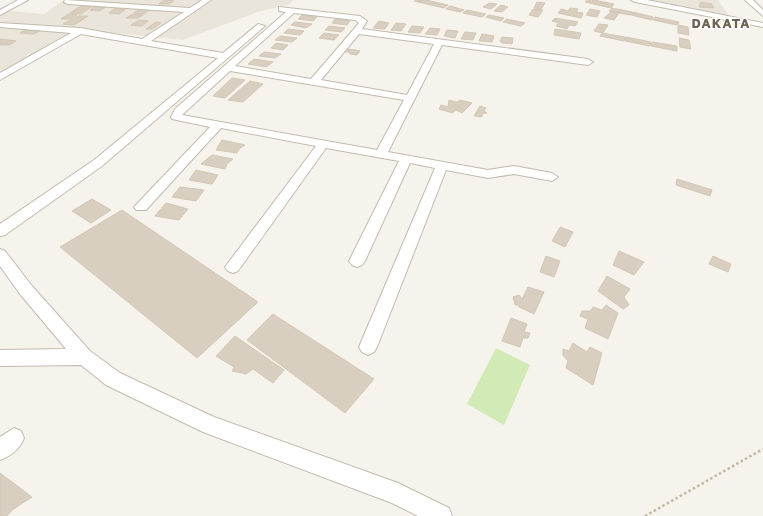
<svg xmlns="http://www.w3.org/2000/svg" width="763" height="516" font-family="'Golos Text',sans-serif">
  <rect width="100%" height="100%" fill="#f6f3ec"/>
  <g fill="#eae5da">
    <path d="M64,0H294L288,5L261,11L183,40L84,30L0,71V10L44,14Z"/>
    <path d="M646,0H718L729,16Z"/>
  </g>
  <path fill="#d2eab5" d="M496,348L530,365L504,425L467,404Z"/>
  <g fill="#d8cfc1" stroke="#d3c7b4">
    <path d="M164,0L174,1L169,4H159Z"/>
    <path d="M426,0L448,5L444,8L414,1Z"/>
    <path d="M588,0H594L614,4L611,8L585,2Z"/>
    <path d="M537,2L545,3L541,9L534,8Z"/>
    <path d="M701,2L712,4V6L714,7L713,8L699,7Z"/>
    <path d="M489,3L497,4L491,9L483,7Z"/>
    <path d="M84,4L94,5L81,14L70,13Z"/>
    <path d="M501,5L508,7L502,12L494,11Z"/>
    <path d="M95,6L106,7L99,11L90,10Z"/>
    <path d="M450,6L464,10L460,12L446,9Z"/>
    <path d="M115,8L125,10L119,14L109,13Z"/>
    <path d="M570,8L578,9L576,12L583,13L581,18L558,13L561,9L568,11Z"/>
    <path d="M612,8L632,12L630,15L609,11Z"/>
    <path d="M140,9L149,10L144,14L134,13Z"/>
    <path d="M533,9L543,10L538,17L529,15Z"/>
    <path d="M590,9L600,11L597,17L586,15Z"/>
    <path d="M467,10L486,14L482,17L463,13Z"/>
    <path d="M611,12L619,13L614,20L604,18Z"/>
    <path d="M633,12L653,17L652,20L631,15Z"/>
    <path d="M68,14L77,15L70,19H61Z"/>
    <path d="M133,14L143,15L138,18H126Z"/>
    <path d="M302,15L317,17L313,21L298,19Z"/>
    <path d="M489,15L504,18L501,21L486,17Z"/>
    <path d="M79,16H88L74,25L63,24Z"/>
    <path d="M655,17L679,22L677,25L653,20Z"/>
    <path d="M555,18L578,22L575,26L569,25L567,29L556,26L559,23L552,21Z"/>
    <path d="M335,19L350,21L347,25L332,23Z"/>
    <path d="M507,19L525,23L521,26L503,22Z"/>
    <path d="M139,20L148,21L142,26L131,25Z"/>
    <path d="M379,21L389,23L385,29L373,28Z"/>
    <path d="M156,22L161,23L152,29H146Z"/>
    <path d="M295,22L312,24L306,28L291,25Z"/>
    <path d="M396,23L406,24L401,31L391,30Z"/>
    <path d="M599,24L608,25L603,33L594,31Z"/>
    <path d="M678,25L688,27L689,35L678,33Z"/>
    <path d="M329,26L345,28L341,32L325,30Z"/>
    <path d="M412,26L424,27L420,33L408,32Z"/>
    <path d="M430,28L440,29L437,35L425,34Z"/>
    <path d="M27,29L41,30L34,34L20,33Z"/>
    <path d="M288,29L304,31L300,35L284,33Z"/>
    <path d="M555,29L581,33L579,39L554,35Z"/>
    <path d="M447,30L458,31L455,38L444,36Z"/>
    <path d="M465,32L476,33L473,40L461,39Z"/>
    <path d="M324,33L339,35L334,40L319,38Z"/>
    <path d="M602,33L625,37L624,41L600,36Z"/>
    <path d="M482,34L494,36L492,42L479,41Z"/>
    <path d="M280,36L297,38L292,42L275,40Z"/>
    <path d="M502,37L513,38L512,44L502,43L500,41Z"/>
    <path d="M626,37L651,42L650,46L625,41Z"/>
    <path d="M679,38L689,40L691,49L680,47Z"/>
    <path d="M0,39L16,41L9,45H0Z"/>
    <path d="M652,42L677,46V51L651,46Z"/>
    <path d="M276,43L288,45L283,50L271,48Z"/>
    <path d="M348,49L355,50L360,51L357,55L350,54L349,52H345Z"/>
    <path d="M264,52L281,54L275,58L259,56Z"/>
    <path d="M254,59L273,62L266,67L248,64Z"/>
    <path d="M232,78L245,80L225,98L213,96Z"/>
    <path d="M250,81L263,84L243,102L228,100Z"/>
    <path d="M449,100L457,102L460,100L472,103L462,113L456,110L453,113L439,109L441,105L448,107Z"/>
    <path d="M480,106L486,108L484,111L487,113L482,114V117L474,116Z"/>
    <path d="M222,140L245,145L239,149L237,153L216,150Z"/>
    <path d="M212,155L233,159L227,164L225,169L201,164Z"/>
    <path d="M196,170L218,175L212,184L189,180Z"/>
    <path d="M677,179L712,190L710,196L676,185Z"/>
    <path d="M180,187L204,190L196,201L172,197Z"/>
    <path d="M92,199L111,210L91,223L72,211Z"/>
    <path d="M166,203L188,209L179,220L155,216Z"/>
    <path d="M122,210L258,302L197,358L60,247Z"/>
    <path d="M560,227L573,232L565,247L552,241Z"/>
    <path d="M619,251L644,262L634,275L613,265Z"/>
    <path d="M546,256L560,261L554,277L540,272Z"/>
    <path d="M713,256L731,264L728,272L709,264Z"/>
    <path d="M607,276L630,289L624,297L629,305L623,309L598,291Z"/>
    <path d="M528,287L544,292L534,314L519,307V305H515L513,297L519,295L522,299Z"/>
    <path d="M606,305L618,313L608,339L585,328L588,319L580,316L582,311H591L593,307L602,310Z"/>
    <path d="M273,314L374,379L345,413L247,340Z"/>
    <path d="M511,318L527,324L524,332L530,333L528,338H523L520,347L502,341Z"/>
    <path d="M235,336L284,370L273,383L253,369L246,374L232,371L234,367L216,356Z"/>
    <path d="M573,343L587,352L590,347L602,353L593,385L566,368L568,361L563,355V349L569,351Z"/>
    <path d="M0,473L32,497L12,510L7,516H0Z"/>
  </g>
  <g fill="none" stroke-linecap="round" stroke-linejoin="round">
    <defs>
      <g id="minor">
        <path d="M18,0H28L0,15V10Z"/>
        <path d="M65,0L190,8L202,0H211L151,41L223,53L258,24L265,26L102,166L5,235L0,236V224L94,160L218,58L81,34L0,80V73L71,33L0,27V23L80,28L142,39L184,12L68,4L64,2Z"/>
        <path d="M631,0H647L763,23V27L635,2Z"/>
        <path d="M745,0H753L763,10V16Z"/>
        <path d="M279,7L360,16L367,21L362,29L588,59L593,62L588,65L442,45L388,152L488,170L514,166L552,173L558,177L552,181L514,174L488,178L446,170L377,347L374,352L368,355L362,352L359,347L435,168L410,163L365,261L362,265L357,267L352,265L349,261L399,161L326,148L238,271L233,273L228,271L225,267L228,263L316,146L221,128L146,210H136L134,207L210,127L172,119L171,117L175,109L286,12L279,11ZM294,13L355,20L359,23L311,79L235,66ZM359,34L434,44L407,95L321,80ZM230,71L404,100L377,150L182,115Z"/>
        <path d="M0,249L5,251L32,286L90,351L120,373L214,417L398,483L449,508L452,516H418L392,503L203,432L106,385L81,365L0,366V350L66,349L20,294L0,266Z"/>
        <path d="M14,428L21,431L24,438C20,449 11,456 0,460V437Z"/>
      </g>
    </defs>
    <use href="#minor" stroke="#c2bbae" stroke-width="2"/>
    <path stroke="#c4b79f" stroke-width="2.5" stroke-dasharray="2.5 2.5" stroke-linecap="butt" d="M645,516L763,449"/>
    <use href="#minor" fill="#fff" fill-rule="evenodd"/>
  </g>
  <g text-anchor="middle" stroke-width="3" stroke-linejoin="round" paint-order="stroke">
    <g font-size="13" font-weight="bold" letter-spacing="1" fill="#6e6250" stroke="#fff">
      <text x="721" y="28">DAKATA</text>
    </g>
  </g>
</svg>
